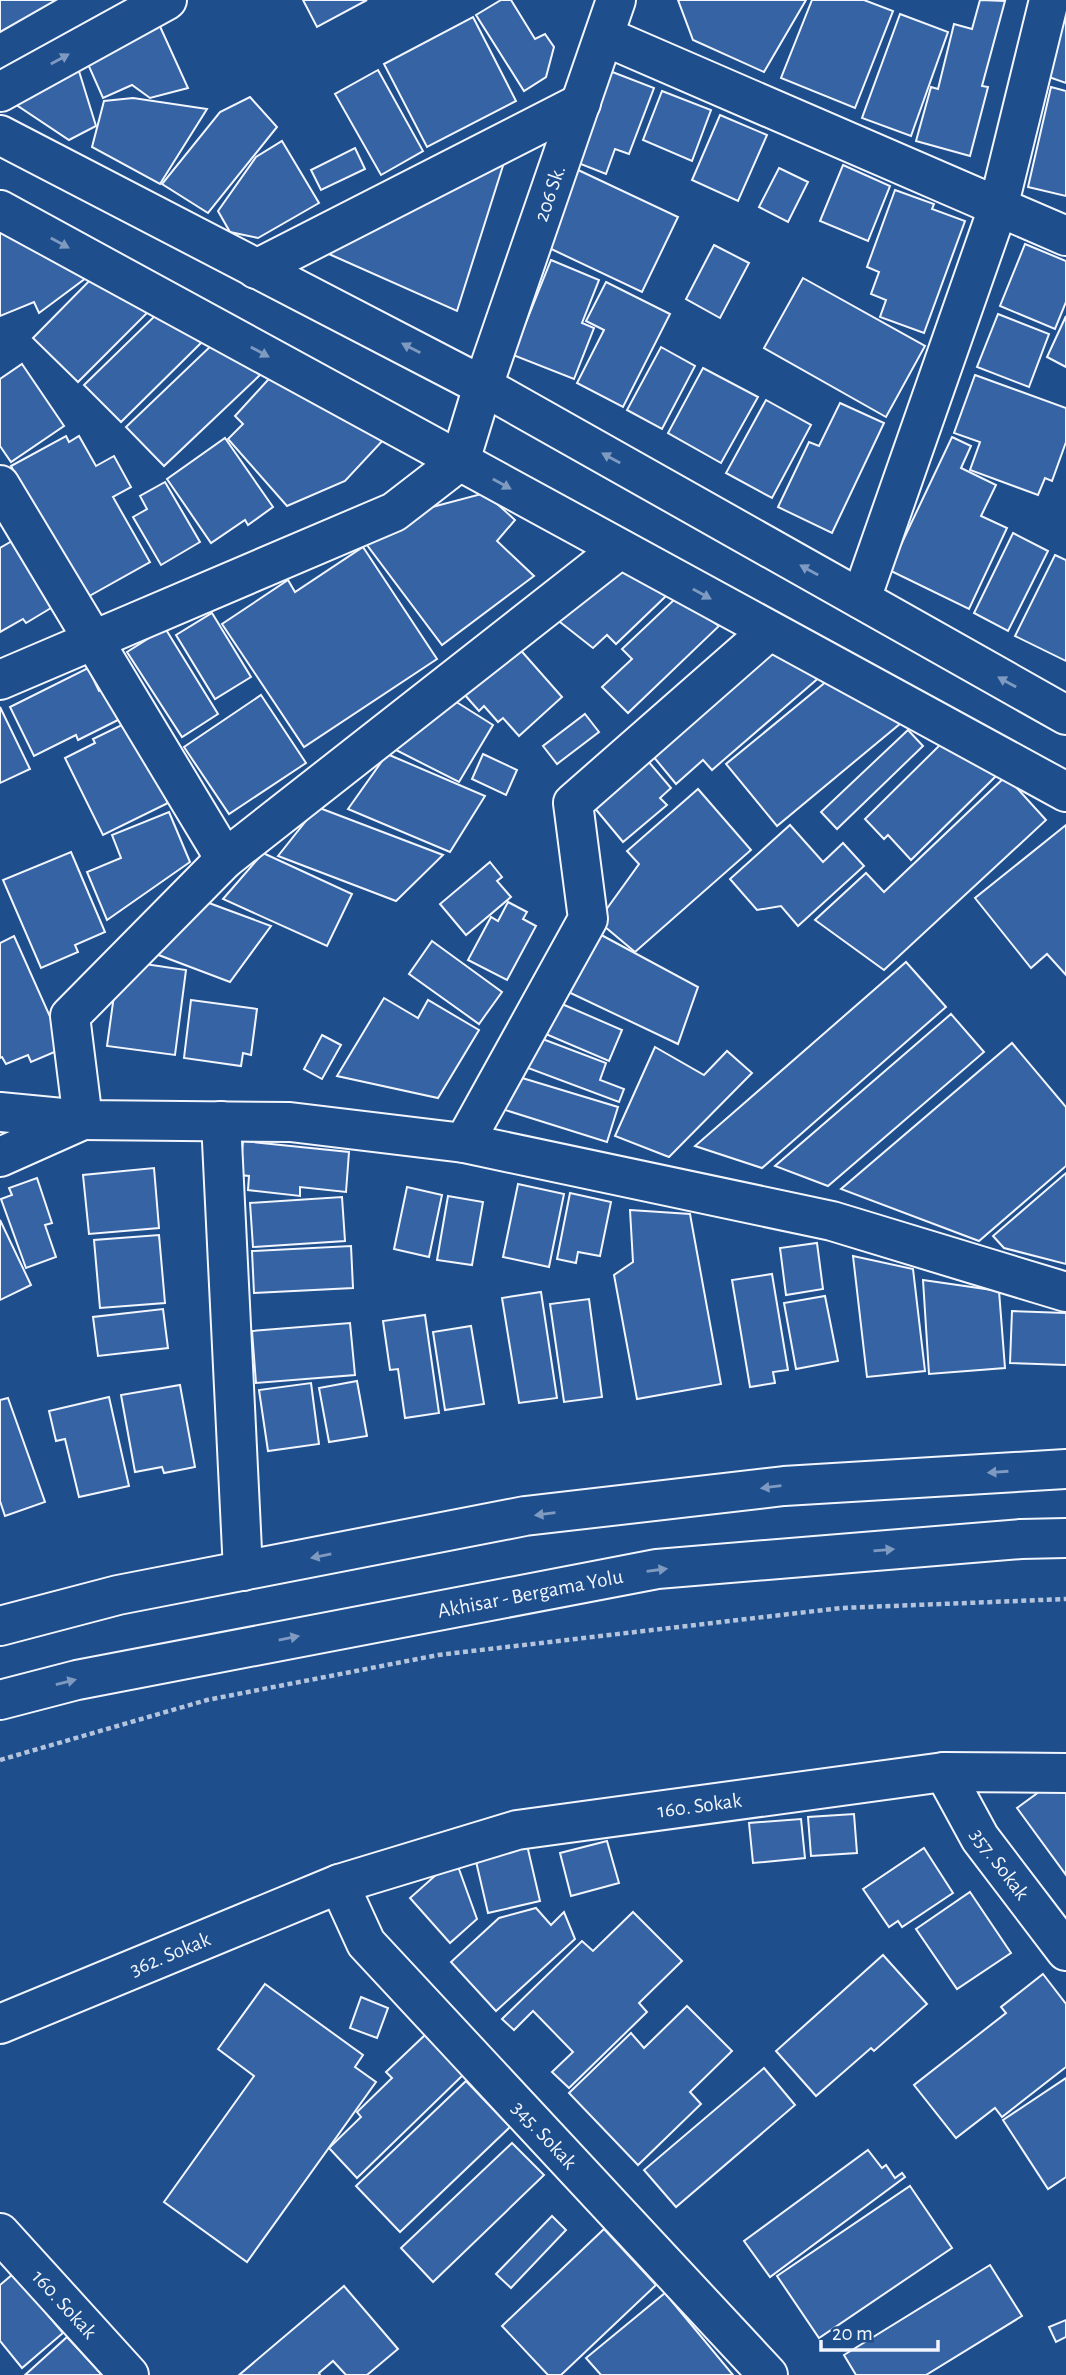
<svg xmlns="http://www.w3.org/2000/svg" width="1066" height="2375" font-family="'Alegreya Sans',sans-serif">
  <rect width="100%" height="100%" fill="#1f4e8c"/>
  <g fill="#3563a3" stroke="#f2f6ff" stroke-width="2">
    <path d="M0,0H56L0,32Z"/>
    <path d="M303,0H367L317,27Z"/>
    <path d="M501,0H511L535,39L545,34L554,47L546,77L524,91L476,15Z"/>
    <path d="M678,0H806L764,72L693,40Z"/>
    <path d="M812,0H864L893,11L855,108L781,78Z"/>
    <path d="M980,0L1005,1L982,86L988,87L970,156L916,141L931,87L938,89L954,24L972,29Z"/>
    <path d="M1066,3V83L1049,77Z"/>
    <path d="M153,11L188,88L150,98L132,85L103,98L83,53Z"/>
    <path d="M900,14L948,32L911,136L862,118Z"/>
    <path d="M473,17L516,101L427,147L384,64Z"/>
    <path d="M74,55L96,126L69,140L0,94Z"/>
    <path d="M602,68L654,88L629,154L615,149L606,174L568,159Z"/>
    <path d="M378,70L423,151L381,175L335,94Z"/>
    <path d="M1051,87L1066,91V196L1028,187Z"/>
    <path d="M662,91L711,110L692,161L643,140Z"/>
    <path d="M250,97L277,127L208,213L162,184L220,112Z"/>
    <path d="M133,98L207,109L160,184L92,147L104,101Z"/>
    <path d="M720,115L767,135L738,201L692,180Z"/>
    <path d="M282,141L319,203L258,238L230,232L218,211L256,157Z"/>
    <path d="M355,148L365,169L321,190L311,170Z"/>
    <path d="M507,153L457,311L329,254L347,231Z"/>
    <path d="M843,165L890,186L868,241L820,221Z"/>
    <path d="M779,168L808,182L788,222L759,207Z"/>
    <path d="M576,169L678,217L642,292L547,247L563,213L557,210Z"/>
    <path d="M895,190L934,204L932,209L965,221L924,333L880,317L886,300L871,294L879,272L867,267Z"/>
    <path d="M0,213L90,275L39,313L34,302L0,316Z"/>
    <path d="M1025,244L1066,261V302L1055,329L1000,306Z"/>
    <path d="M714,245L749,263L720,318L686,299Z"/>
    <path d="M551,260L599,280L582,323L594,328L574,379L513,355Z"/>
    <path d="M98,272L152,308L78,382L33,338Z"/>
    <path d="M803,278L925,346L886,417L764,348Z"/>
    <path d="M606,282L670,314L623,407L577,383L604,330L586,321Z"/>
    <path d="M164,307L205,339L121,422L84,385Z"/>
    <path d="M998,314L1049,334L1029,387L977,367Z"/>
    <path d="M1066,316V367L1047,357Z"/>
    <path d="M216,341L260,375L164,466L126,427Z"/>
    <path d="M661,347L695,366L662,429L627,410Z"/>
    <path d="M22,364L64,426L11,462L0,446V379Z"/>
    <path d="M703,368L758,397L721,463L668,433Z"/>
    <path d="M276,371L386,437L345,481L287,506L228,439L243,424L235,416Z"/>
    <path d="M975,375L1066,408V442L1052,481L1045,478L1038,495L970,470L980,442L954,433Z"/>
    <path d="M766,400L811,425L772,498L726,473Z"/>
    <path d="M840,403L884,423L832,533L778,507L809,442L819,446Z"/>
    <path d="M66,436L69,442L79,436L96,466L114,456L131,487L113,497L150,562L84,599L11,466Z"/>
    <path d="M952,437L971,446L961,468L996,485L981,516L1007,528L969,609L889,570Z"/>
    <path d="M225,438L273,507L248,525L245,520L211,543L167,479Z"/>
    <path d="M165,482L200,542L161,565L133,517L147,509L140,496Z"/>
    <path d="M485,493L515,520L497,541L534,576L442,645L367,545L421,510Z"/>
    <path d="M1013,533L1048,551L1008,631L974,613Z"/>
    <path d="M12,541L51,608L26,623L23,619L0,632V548Z"/>
    <path d="M363,547L437,659L304,747L222,624L288,580L295,592Z"/>
    <path d="M1055,555L1066,560V661L1015,636Z"/>
    <path d="M617,557L666,596L616,644L607,635L593,648L551,615Z"/>
    <path d="M677,597L719,626L628,713L602,687L632,659L622,649Z"/>
    <path d="M212,613L251,677L215,699L176,635Z"/>
    <path d="M165,628L218,714L182,737L127,652Z"/>
    <path d="M775,640L822,675L712,770L703,760L676,784L648,750Z"/>
    <path d="M517,646L562,697L519,736L503,718L498,722L484,706L479,711L464,694Z"/>
    <path d="M88,668L99,691L105,688L120,719L78,740L76,735L34,756L10,707Z"/>
    <path d="M833,676L901,723L777,826L726,764Z"/>
    <path d="M261,695L306,763L229,814L184,747Z"/>
    <path d="M450,698L493,725L459,782L392,748Z"/>
    <path d="M0,707L30,769L0,783Z"/>
    <path d="M585,714L599,732L557,764L543,746Z"/>
    <path d="M128,722L168,803L103,835L65,758L95,743L93,739Z"/>
    <path d="M908,730L923,746L837,829L821,812Z"/>
    <path d="M948,737L996,776L911,860L888,835L884,839L865,819Z"/>
    <path d="M387,754L485,796L450,852L348,809Z"/>
    <path d="M483,754L517,770L506,795L472,779Z"/>
    <path d="M642,754L671,788L660,798L667,805L623,842L588,800Z"/>
    <path d="M1006,776L1046,820L884,970L815,920L866,873L884,892Z"/>
    <path d="M698,789L751,850L635,952L598,921L639,864L627,851Z"/>
    <path d="M317,807L443,855L396,901L278,856Z"/>
    <path d="M169,812L190,862L107,920L87,872L121,858L112,835Z"/>
    <path d="M790,825L823,862L843,843L864,866L798,926L781,906L757,910L730,879Z"/>
    <path d="M1066,825V975L1047,954L1031,968L975,898Z"/>
    <path d="M71,852L105,932L75,945L78,952L41,968L3,880Z"/>
    <path d="M263,853L352,894L327,946L223,899Z"/>
    <path d="M490,862L502,877L497,881L511,897L466,935L440,904Z"/>
    <path d="M508,902L527,912L523,919L536,926L507,980L468,960L491,917L498,921Z"/>
    <path d="M209,903L271,926L230,982L156,954Z"/>
    <path d="M592,930L698,987L678,1044L560,988Z"/>
    <path d="M14,936L64,1048L31,1062L28,1055L6,1064L2,1057L0,1058V943Z"/>
    <path d="M432,941L502,992L479,1024L409,974Z"/>
    <path d="M906,962L946,1007L762,1168L695,1146Z"/>
    <path d="M138,963L186,970L175,1055L107,1046L115,988Z"/>
    <path d="M384,998L418,1018L428,1000L479,1030L438,1098L337,1076Z"/>
    <path d="M191,1000L257,1009L251,1055L243,1053L241,1066L184,1058Z"/>
    <path d="M555,1001L622,1030L609,1061L541,1032Z"/>
    <path d="M951,1014L984,1052L828,1186L775,1166Z"/>
    <path d="M322,1035L341,1045L322,1079L304,1069Z"/>
    <path d="M532,1035L606,1063L600,1080L624,1089L619,1102L520,1065Z"/>
    <path d="M1012,1043L1066,1107V1166L979,1241L841,1189Z"/>
    <path d="M655,1047L704,1075L727,1051L752,1073L669,1157L615,1136Z"/>
    <path d="M509,1074L618,1107L607,1142L499,1108Z"/>
    <path d="M243,1141L349,1152L346,1192L300,1187V1196L248,1190L249,1176L240,1175Z"/>
    <path d="M154,1168L159,1228L89,1234L83,1175Z"/>
    <path d="M1066,1173V1264L1004,1248L993,1236Z"/>
    <path d="M37,1178L52,1223L45,1225L56,1257L26,1268L1,1199L12,1195L9,1188Z"/>
    <path d="M518,1184L564,1194L549,1267L503,1257Z"/>
    <path d="M407,1187L442,1195L429,1257L394,1249Z"/>
    <path d="M570,1193L611,1202L600,1256L578,1252L576,1263L557,1259Z"/>
    <path d="M448,1196L483,1202L472,1265L437,1260Z"/>
    <path d="M342,1197L345,1241L253,1247L250,1203Z"/>
    <path d="M630,1210L690,1214L721,1384L637,1399L614,1275L633,1262Z"/>
    <path d="M0,1220L31,1285L0,1300Z"/>
    <path d="M159,1235L165,1303L100,1308L94,1240Z"/>
    <path d="M817,1243L823,1289L786,1295L780,1248Z"/>
    <path d="M351,1246L353,1288L254,1293L252,1251Z"/>
    <path d="M853,1256L913,1269L925,1371L867,1377Z"/>
    <path d="M772,1274L788,1370L773,1372L775,1383L750,1387L732,1280Z"/>
    <path d="M923,1280L999,1291L1005,1368L929,1374Z"/>
    <path d="M541,1292L557,1398L519,1403L502,1298Z"/>
    <path d="M825,1296L838,1361L796,1369L784,1303Z"/>
    <path d="M589,1299L602,1397L564,1402L550,1304Z"/>
    <path d="M163,1309L168,1348L98,1356L93,1317Z"/>
    <path d="M1012,1311L1066,1313V1365L1010,1363Z"/>
    <path d="M425,1315L439,1413L405,1418L398,1369L390,1370L383,1321Z"/>
    <path d="M350,1323L355,1375L256,1383L252,1331Z"/>
    <path d="M471,1326L484,1404L445,1410L433,1332Z"/>
    <path d="M357,1381L367,1436L329,1442L319,1388Z"/>
    <path d="M311,1383L319,1444L268,1451L259,1390Z"/>
    <path d="M180,1385L195,1467L164,1473L162,1467L135,1472L121,1395Z"/>
    <path d="M109,1397L129,1486L79,1497L65,1439L56,1441L49,1411Z"/>
    <path d="M8,1398L45,1502L5,1516L0,1501V1400Z"/>
    <path d="M1043,1789H1066V1875L1017,1808Z"/>
    <path d="M854,1814L857,1853L811,1856L808,1817Z"/>
    <path d="M801,1819L805,1858L753,1863L749,1823Z"/>
    <path d="M607,1841L619,1883L571,1896L560,1853Z"/>
    <path d="M527,1845L540,1901L488,1913L475,1857Z"/>
    <path d="M924,1848L953,1893L902,1927L898,1921L889,1927L863,1889Z"/>
    <path d="M455,1858L477,1919L450,1943L410,1898Z"/>
    <path d="M970,1892L1011,1953L957,1989L916,1929Z"/>
    <path d="M536,1908L551,1925L564,1912L575,1939L496,2011L451,1962L499,1918Z"/>
    <path d="M633,1912L682,1961L639,2003L647,2012L569,2088L552,2072L573,2052L533,2011L514,2030L502,2019L582,1941L593,1951Z"/>
    <path d="M883,1955L927,2004L874,2051L871,2048L816,2096L776,2051Z"/>
    <path d="M1043,1974L1066,2004V2067L1002,2117L995,2108L956,2138L914,2085L1006,2013L1001,2007Z"/>
    <path d="M265,1984L363,2055L355,2067L376,2082L247,2262L164,2202L254,2076L218,2049Z"/>
    <path d="M361,1997L388,2008L377,2038L350,2028Z"/>
    <path d="M687,2006L732,2051L690,2092L701,2104L638,2165L569,2093L631,2033L644,2048Z"/>
    <path d="M425,2035L463,2075L357,2178L329,2148L361,2117L357,2112L392,2078L386,2072Z"/>
    <path d="M764,2068L795,2105L676,2207L644,2170Z"/>
    <path d="M1066,2078V2177L1048,2189L1003,2120Z"/>
    <path d="M466,2081L510,2127L400,2232L356,2186Z"/>
    <path d="M512,2143L544,2175L433,2282L401,2248Z"/>
    <path d="M868,2150L882,2168L886,2165L895,2178L902,2173L905,2177L770,2277L744,2241Z"/>
    <path d="M910,2186L952,2248L819,2338L777,2276Z"/>
    <path d="M552,2216L566,2230L511,2288L496,2274Z"/>
    <path d="M604,2229L656,2285L561,2375H548L502,2326Z"/>
    <path d="M990,2265L1022,2316L926,2375H856L844,2355Z"/>
    <path d="M13,2274L63,2333L22,2368L0,2341V2285Z"/>
    <path d="M344,2286L398,2349L367,2375H346L333,2361L319,2373L320,2375H239Z"/>
    <path d="M665,2293L733,2375H601L586,2358Z"/>
    <path d="M1066,2320V2337L1056,2342L1049,2327Z"/>
    <path d="M67,2337L102,2375H25Z"/>
  </g>
  <g fill="none" stroke-linecap="round" stroke-linejoin="round">
    <defs>
      <g id="minor">
        <path d="M604,36L1066,236"/>
        <path d="M0,92L167,0"/>
        <path d="M256,269L581,103"/>
        <path d="M0,485L225,859"/>
        <path d="M861,599L998,208L1049,0"/>
        <path id="s1" d="M0,680L394,512L460,461L483,386L616,0"/>
        <path d="M0,1112L83,1120L290,1122L464,1143L832,1221L1066,1292"/>
        <path d="M221,1121L243,1571"/>
        <path d="M464,1143L588,919L573,803L769,631"/>
        <path d="M0,1157L83,1120L70,1016L225,859L620,549"/>
        <path id="s2" d="M944,1772L980,1838L1066,1951"/>
        <path id="s3" d="M339,1884L366,1943L768,2375"/>
        <path id="s4" d="M0,2024L339,1884L517,1830L944,1772L1066,1773"/>
        <path id="s5" d="M0,2233L129,2375"/>
      </g>
      <g id="major">
        <path d="M0,135L483,386L1066,715"/>
        <path d="M0,210L1066,792"/>
        <path d="M0,1626L118,1595L525,1516L784,1486L1066,1469"/>
        <path id="s6" d="M0,1700L77,1680L657,1569L1021,1539L1066,1538"/>
      </g>
    </defs>
    <use href="#minor" stroke="#f2f6ff" stroke-width="42"/>
    <use href="#major" stroke="#f2f6ff" stroke-width="42"/>
    <path stroke="#b3c4dc" stroke-width="4.5" stroke-dasharray="5 3.5" stroke-linecap="butt" d="M0,1760L207,1700L438,1655L841,1608L1066,1599"/>
    <use href="#minor" stroke="#1f4e8c" stroke-width="38"/>
    <use href="#major" stroke="#1f4e8c" stroke-width="38"/>
  </g>
  <defs><path id="oneway-solid" d="M-6-.8H1V-3.2L6.5 0L1 3.2V.8H-6Z" transform="scale(1.75)"/></defs>
  <g fill="#7e9ac0">
    <use href="#oneway-solid" transform="translate(60 59) rotate(-29)"/>
    <use href="#oneway-solid" transform="translate(60 243) rotate(29)"/>
    <use href="#oneway-solid" transform="translate(411 348) rotate(-153)"/>
    <use href="#oneway-solid" transform="translate(260 352) rotate(29)"/>
    <use href="#oneway-solid" transform="translate(611 458) rotate(-151)"/>
    <use href="#oneway-solid" transform="translate(502 484) rotate(29)"/>
    <use href="#oneway-solid" transform="translate(809 570) rotate(-151)"/>
    <use href="#oneway-solid" transform="translate(702 594) rotate(29)"/>
    <use href="#oneway-solid" transform="translate(1007 682) rotate(-151)"/>
    <use href="#oneway-solid" transform="translate(998 1472) rotate(176)"/>
    <use href="#oneway-solid" transform="translate(771 1487) rotate(173)"/>
    <use href="#oneway-solid" transform="translate(545 1514) rotate(173)"/>
    <use href="#oneway-solid" transform="translate(884 1550) rotate(-5)"/>
    <use href="#oneway-solid" transform="translate(321 1556) rotate(169)"/>
    <use href="#oneway-solid" transform="translate(657 1570) rotate(-8)"/>
    <use href="#oneway-solid" transform="translate(289 1638) rotate(-11)"/>
    <use href="#oneway-solid" transform="translate(66 1682) rotate(-14)"/>
  </g>
  <g text-anchor="middle" stroke-width="5" stroke-linejoin="round" paint-order="stroke">
    <g font-size="21" fill="#f2f6ff" stroke="#1f4e8c">
      <text dy="7" stroke="none"><textPath href="#s1" startOffset="794">206 Sk.</textPath></text>
      <text dy="7" stroke="none"><textPath href="#s6" startOffset="541">Akhisar - Bergama Yolu</textPath></text>
      <text dy="7" stroke="none"><textPath href="#s4" startOffset="737">160. Sokak</textPath></text>
      <text dy="7" stroke="none"><textPath href="#s2" startOffset="108">357. Sokak</textPath></text>
      <text dy="7" stroke="none"><textPath href="#s4" startOffset="184">362. Sokak</textPath></text>
      <text dy="7" stroke="none"><textPath href="#s3" startOffset="327">345. Sokak</textPath></text>
      <text dy="7" stroke="none"><textPath href="#s5" startOffset="96">160. Sokak</textPath></text>
    </g>
  </g>
  <path d="M821 2340v10h117v-10" fill="none" stroke="#f2f6ff" stroke-width="3.5"/>
  <text x="832" y="2340" font-size="21" fill="#f2f6ff" stroke="#1f4e8c" stroke-width="5" paint-order="stroke">20 m</text>
</svg>
